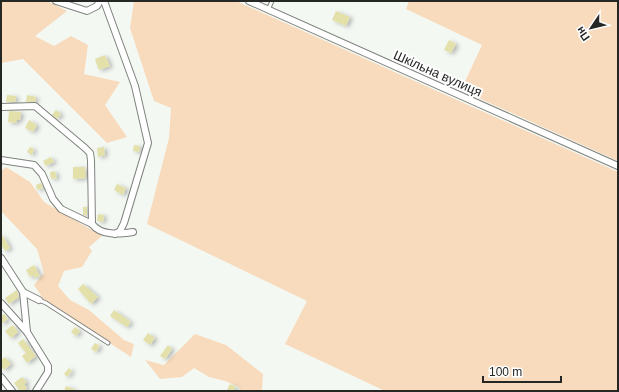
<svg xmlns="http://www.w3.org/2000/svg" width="619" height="392" font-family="Arial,sans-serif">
  <defs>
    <filter id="shadow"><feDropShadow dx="3" dy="1.5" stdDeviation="2" flood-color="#0004"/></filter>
  </defs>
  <rect width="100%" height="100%" fill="#f4f8f3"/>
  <g fill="#f8dbbc">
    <path d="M1,1H47L67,11L35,36L54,46L71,36L88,45L84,74L120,82L105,105L127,137L107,143L23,59L1,63Z"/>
    <path d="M134,1H236L618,172V391H385L285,344L307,301L147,224L169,138L171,108L154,101L130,28Z"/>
    <path d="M409,1H618V161L461,90L482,45L406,9Z"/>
    <path d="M6,167L30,182L44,202L102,236L89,247L92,251L82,267L64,271L58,286L70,300L89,310L124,340L134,344L131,357L44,300L34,285L44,273L37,249L1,211V171Z"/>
    <path d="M195,334L226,345L263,374L262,391H240L239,387L225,381L209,377L194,368L182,377L160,379L145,360L164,365Z"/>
  </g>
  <g fill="#e3e0aa" filter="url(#shadow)">
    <path d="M336,11L350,17L346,26L332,20Z"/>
    <path d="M449,40L456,44L451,53L444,50Z"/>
    <path d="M105,55L110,66L99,70L95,59Z"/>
    <path d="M7,95L16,96L15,102H6Z"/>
    <path d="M27,95L36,97L35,102H26Z"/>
    <path d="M56,110L61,114L57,119L52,115Z"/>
    <path d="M9,111L21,112L20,120H17L16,123L8,122Z"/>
    <path d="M29,120L37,125L33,132L25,128Z"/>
    <path d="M134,145L140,146L139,152L133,151Z"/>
    <path d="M30,147L34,149L32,155L27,152Z"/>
    <path d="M104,147L105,155L98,157L97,148Z"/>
    <path d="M51,157L54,162L46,166L43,161Z"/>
    <path d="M73,167H85L86,178L73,179Z"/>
    <path d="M55,171L57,178L51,179L50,172Z"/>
    <path d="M41,183L43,188L37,190L36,185Z"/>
    <path d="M117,184L126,188L123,195L114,190Z"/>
    <rect x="83" y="207" width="4" height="8"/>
    <path d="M98,214L104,215L103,222L97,221Z"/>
    <path d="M1,233L10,248L5,251L1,244Z"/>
    <path d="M34,265L40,276L35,278L34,275L30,277L26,270Z"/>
    <path d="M83,284L98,297L91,304L78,289Z"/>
    <path d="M17,290L19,297L9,304L5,298Z"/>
    <path d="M114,310L131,322L127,327L110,316Z"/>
    <path d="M4,314L8,319L1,324V316Z"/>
    <path d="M13,325L18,332L11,338L5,331Z"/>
    <path d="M75,327L80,331L76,336L71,332Z"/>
    <path d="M148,333L155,338L150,345L143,340Z"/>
    <path d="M23,339L36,356L27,363L22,356L26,353L18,343Z"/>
    <path d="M95,343L100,346L96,352L91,349Z"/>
    <path d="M168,345L172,349L165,359L160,356Z"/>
    <path d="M5,357L11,364L4,370L1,366V360Z"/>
    <path d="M69,368L72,371L67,377L64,374Z"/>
    <path d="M22,377L27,382L24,384L27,388L24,391H20L14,383Z"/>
    <path d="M230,384L236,387L234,391L227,390Z"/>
    <path d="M66,386L69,387L78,391H64Z"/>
  </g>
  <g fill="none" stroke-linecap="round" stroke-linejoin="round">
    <defs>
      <g id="service">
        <path d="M268,10L272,1"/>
        <path d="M39,300L46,303L108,343"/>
      </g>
      <g id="minor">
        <path d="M56,1L87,11L97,6L100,1"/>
        <path d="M104,1L135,86L148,143L124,223L120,231L115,234"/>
        <path d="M249,1L618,166"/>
        <path d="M1,107L35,106L85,148L90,153L91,160L92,224C101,236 119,234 133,232"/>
        <path d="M1,160L34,165L42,174L53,199L61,209L92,224"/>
        <path d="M1,258L23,292"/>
        <path d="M1,303L27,332"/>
        <path d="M1,377L12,391"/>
        <path d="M36,391L48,372V366L27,332L23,292L39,300"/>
      </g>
    </defs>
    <use href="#service" stroke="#7f837e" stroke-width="5"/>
    <use href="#minor" stroke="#7f837e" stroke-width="8"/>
    <use href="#service" stroke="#fff" stroke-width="3"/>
    <use href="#minor" stroke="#fff" stroke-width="6"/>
  </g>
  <g text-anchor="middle" stroke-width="4" stroke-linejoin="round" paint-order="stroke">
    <g font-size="13" fill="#252725" stroke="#fff">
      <text transform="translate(438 73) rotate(24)" y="5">Шкільна вулиця</text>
    </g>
  </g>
  <rect width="619" height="392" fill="none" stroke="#252725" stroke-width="4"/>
  <g transform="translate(591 28) rotate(235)" stroke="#ffffff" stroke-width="3" paint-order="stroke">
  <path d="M0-3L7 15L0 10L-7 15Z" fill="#252725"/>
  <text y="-6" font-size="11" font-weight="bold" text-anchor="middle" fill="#252725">Пн</text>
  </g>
  <path d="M483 376v6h78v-6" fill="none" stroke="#252725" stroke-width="2"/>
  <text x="489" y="376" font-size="12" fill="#252725" stroke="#ffffff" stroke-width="3" paint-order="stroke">100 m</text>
</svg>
